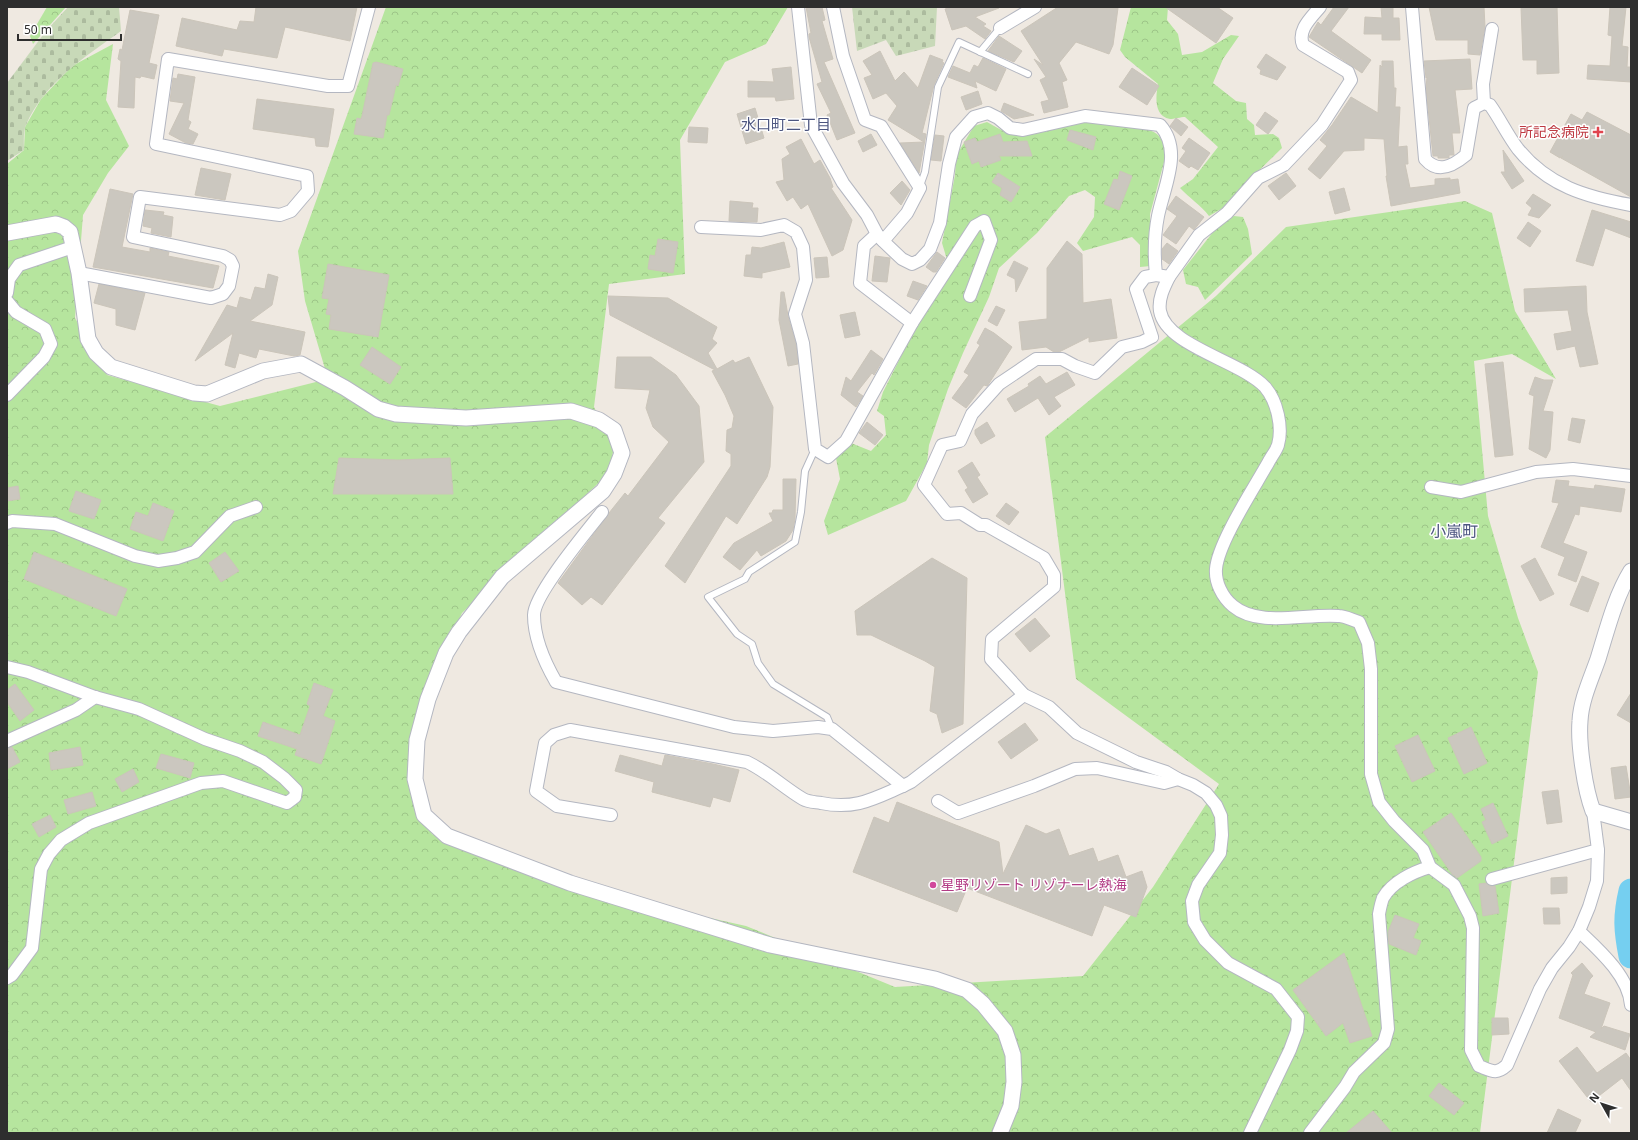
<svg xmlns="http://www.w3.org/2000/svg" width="1638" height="1140" font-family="'Noto Sans','Noto Sans JP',sans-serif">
  <defs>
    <pattern id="forest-crowns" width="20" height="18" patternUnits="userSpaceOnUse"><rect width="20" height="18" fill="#b6e59e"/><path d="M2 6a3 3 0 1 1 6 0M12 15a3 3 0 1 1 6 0" fill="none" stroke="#9dc588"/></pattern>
    <pattern id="cemetery-stones" width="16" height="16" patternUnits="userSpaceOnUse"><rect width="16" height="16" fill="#c8d9b8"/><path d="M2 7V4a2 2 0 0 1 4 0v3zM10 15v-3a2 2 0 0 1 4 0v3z" fill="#acbb9e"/></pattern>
  </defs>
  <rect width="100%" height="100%" fill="#efe9e1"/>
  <g fill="url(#forest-crowns)">
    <path d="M47,7H66L33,44L30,36Z"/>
    <path d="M386,7H788L766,44L725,62L680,140L685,274L609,284L594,407L614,447L609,473L462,613L422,699L411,776L432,834L545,881L746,926L895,987L1083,976L1153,887L1219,784L1076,679L1045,437L1216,296L1286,227L1465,201L1492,213L1515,311L1556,379L1512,354L1474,361L1488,516L1518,618L1538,672L1480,1133H7V164L24,150L25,127L41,99L72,66L113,44L106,100L129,146L108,173L83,215L75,318L107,375L220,406L328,379L305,301L298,251Z"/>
    <path d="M1131,7H1168L1167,20L1178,34L1182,55L1202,52L1231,35L1239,36L1223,59L1213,83L1236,101L1246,103L1247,119L1254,125L1255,135L1273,134L1279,138L1282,148L1238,191L1223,208L1209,216C1201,205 1189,198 1180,188L1193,179L1218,147L1185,117C1181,117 1174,119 1170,119C1153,116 1156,95 1158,84L1125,57L1120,50Z"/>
    <path d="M987,122C994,126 1004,132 1012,134C1031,137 1042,128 1059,125C1077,121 1146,122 1158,135C1162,139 1164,146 1167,151L1150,214L1151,266L1140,267V245L1132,237L1083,251L1077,243L1094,217L1095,197L1085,190L1069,196L1037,233L999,268L989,297L963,353L948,389L929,445L927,463L906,501L828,535L824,521L840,479L836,458L846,441L871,451L886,435L884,416L877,411L883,392L948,263L942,243L955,175L956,156L974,126Z"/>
    <path d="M1234,216L1243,217L1248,229L1252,254L1205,300L1198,287L1186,284L1183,270L1221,222Z"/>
  </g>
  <g fill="url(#cemetery-stones)">
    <path d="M68,7H119L121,31C85,57 44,83 26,125C23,132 24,143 24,150L7,161V83L46,31Z"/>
    <path d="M852,7H937L935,46L896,56L886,40L857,51Z"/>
  </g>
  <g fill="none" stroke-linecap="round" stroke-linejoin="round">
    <path stroke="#75cff0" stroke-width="25" d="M1631,891C1625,917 1626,930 1631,956"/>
  </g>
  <g fill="#cbc7bf" stroke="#cbc5ba">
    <path d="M256,7H357L350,41L285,27L277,58L224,49L222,56L176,46L182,18L237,30L240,21L254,22Z"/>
    <path d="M806,7H822L825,20L822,21L833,59L824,62L855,133L837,140L827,115L831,113L817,84L822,82L809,37V34L811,33Z"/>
    <path d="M952,7H999V8L975,17L986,24L983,26L991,31L985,39L966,26L952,30L945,9Z"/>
    <path d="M1058,7L1118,8L1113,45L1109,54L1076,42L1059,63L1067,80L1062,82L1068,107L1044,113L1041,102L1049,100L1040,80L1046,77L1034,59L1043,65L1021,31Z"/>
    <path d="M1165,7H1217L1233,18L1216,43Z"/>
    <path d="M1334,7H1349L1331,31L1371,60L1362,73L1309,37L1318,22L1321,25Z"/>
    <path d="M1381,7H1393V18H1399L1400,40H1382V34H1364L1365,17L1382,18Z"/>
    <path d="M1429,7H1484L1485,27L1480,55L1468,54V40H1436Z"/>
    <path d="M1521,7H1557L1559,73L1537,74V60H1523Z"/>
    <path d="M1610,7H1626L1622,46L1628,47L1627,67H1631V82L1587,79L1588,65L1610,66L1612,36L1608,35Z"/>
    <path d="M130,10L159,15L149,63L157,65L154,79L141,76L140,78L135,77L134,108L118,107L121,61L118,59L120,49L122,50Z"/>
    <path d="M999,36L1022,51L1014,62L988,51Z"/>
    <path d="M880,51L895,81L904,72L918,88L930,55L943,60L942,62L944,63L934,85L922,133L926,134L919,173L900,143L924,142L888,120L897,106L886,93L873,99L864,78L872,75L863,61Z"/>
    <path d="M1266,54L1286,67L1277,80L1260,74L1261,70L1257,67Z"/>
    <path d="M983,58L1006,69L996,91L975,81L977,88L948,77L953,66L970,73L974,65L978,67Z"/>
    <path d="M1470,59L1472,89L1455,90L1460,133H1452L1454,155H1449V158H1438V156H1433L1426,88L1427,77L1426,78L1424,61Z"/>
    <path d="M1382,61H1393L1394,88H1396L1395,107H1400L1398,147L1407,146L1408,164H1405L1410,188L1435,185V179L1450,178V180L1458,179L1460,193L1391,206L1386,176H1387L1384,139L1364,138V150L1344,151L1320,179L1308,169L1327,146L1320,140L1332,125L1351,97L1378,113L1380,65L1382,67Z"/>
    <path d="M376,62L403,69L398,86L396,85L389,115H387L383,138L354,134L357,118L361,119L362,116L373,63Z"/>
    <path d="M791,67L794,99L776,101L775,97H748V81L774,82L772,69Z"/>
    <path d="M1132,68L1159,86L1147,105L1119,87Z"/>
    <path d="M178,74L195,77L188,120L191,122L188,129L198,134L193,144L186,143L169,134L184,103L170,101L173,78L177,79Z"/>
    <path d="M978,91L982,104L966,110L961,97Z"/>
    <path d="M257,99L334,109L328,147L316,146L315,138L253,129Z"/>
    <path d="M1004,103L1034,115L1014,119L1001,111Z"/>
    <path d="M755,108L764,138L746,144L737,114Z"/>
    <path d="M1265,112L1278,121L1268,134L1256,125Z"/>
    <path d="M1587,112L1631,135V197L1561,158L1563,156L1560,158L1550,152L1571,114L1582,120Z"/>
    <path d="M1176,118L1188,127L1181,136L1170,126Z"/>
    <path d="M689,127L708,128L707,143L688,142Z"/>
    <path d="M1070,130L1096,137L1093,150L1067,140Z"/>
    <path d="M871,134L877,145L863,152L858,141Z"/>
    <path d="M1000,134L1003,142L1027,141L1032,156H999L1001,160L981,167L979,161L972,164L964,142L975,138L977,142Z"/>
    <path d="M935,135L944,136L941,161L931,160Z"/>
    <path d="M1189,138L1210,153L1198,170L1191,166L1189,168L1179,161L1186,151L1182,148Z"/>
    <path d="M801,139L814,164L820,160L830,178L833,187L831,188L852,220L843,250L832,256L808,204L801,209L793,197L787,201L776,182L784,180L782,159L790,154L786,147Z"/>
    <path d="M1503,150L1524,181L1512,189L1501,172H1505Z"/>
    <path d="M201,168L231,174L225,200L195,195Z"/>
    <path d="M1120,171L1132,176L1119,210L1104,204L1114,179L1118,180Z"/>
    <path d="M998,173L1020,187L1011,202L1000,195L1002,188L992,182Z"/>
    <path d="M1286,173L1296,186L1279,200L1268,186Z"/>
    <path d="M902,181L910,190L901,205L890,193Z"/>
    <path d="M1344,188L1350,210L1335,214L1329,192Z"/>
    <path d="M110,189L133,194L122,247L150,252V248L169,252L168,256L219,266L213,288L93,267Z"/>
    <path d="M1533,194L1551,205L1539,218L1528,215L1532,208L1526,203Z"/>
    <path d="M1176,196L1204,217L1194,230L1189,226L1176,244L1163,235L1177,216L1167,209Z"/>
    <path d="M730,201L753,203L752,208H758L757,222L729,221Z"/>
    <path d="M145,210L164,212L163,215L173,217L171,237L151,233L152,228L143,226Z"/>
    <path d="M1592,210L1631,222V238L1605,228L1593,266L1576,261Z"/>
    <path d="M1528,222L1541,231L1530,247L1517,238Z"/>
    <path d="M658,239L678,242L673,273L648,269L650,255L655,256Z"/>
    <path d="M1067,241L1082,254L1083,303L1111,299L1117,338L1089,342V337L1059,352H1054L1046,347L1022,350L1019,322L1047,319V268Z"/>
    <path d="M784,242L790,267L762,273V278L744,276L746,255H751L752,247L761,248Z"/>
    <path d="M1167,243L1178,251L1169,264L1162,259V249Z"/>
    <path d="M937,252L945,258L936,272H933L926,267Z"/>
    <path d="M875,256L890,258L887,282L872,281Z"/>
    <path d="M827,257L829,277L816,278L814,258Z"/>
    <path d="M1014,261L1028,268L1016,292L1015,279L1007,275Z"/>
    <path d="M328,264L389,275L378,337L329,329L331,315L326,314L329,299L322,298Z"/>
    <path d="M268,274L278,277L272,305L250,321L305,332L300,355L294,356L259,349L256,358L239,353L235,368L225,365L233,333L195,361L227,305L237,308L240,297L251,300L255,287L265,289Z"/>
    <path d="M913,281L927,286L918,300L907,296Z"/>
    <path d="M99,284L145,293L135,330L116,325V309L94,303Z"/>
    <path d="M1586,286L1587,312L1598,364L1580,367L1575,346L1557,350L1554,334L1572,331L1568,310L1525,312L1524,289Z"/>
    <path d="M781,292H784L788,316L796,344L798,364L788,366L779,320Z"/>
    <path d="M608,296L668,298L717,327L712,339L717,343L708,353L717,369L733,360L735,363L749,357L773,407L770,467L767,477L737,524L726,516L685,583L665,566L731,466V454L726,451L727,430L732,428L734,416L725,395L712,371L715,370L610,315Z"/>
    <path d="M996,306L1005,310L997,326L988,321Z"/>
    <path d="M855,312L860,335L845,338L840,315Z"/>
    <path d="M985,328L994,333L1012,347L988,385L987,386L984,385L966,408L952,398L969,375L964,372L980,345L977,343Z"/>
    <path d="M372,347L401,367L390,384L360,365Z"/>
    <path d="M871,350L883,359L874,375L872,373L857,392L863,396L856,407L841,395L846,377L851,381Z"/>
    <path d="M617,357H651L676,375L699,406L704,462L658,518L665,523L602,605L591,597L582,605L558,583L609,513L625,493L628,496L669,442L653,427L646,408L650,390L615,388Z"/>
    <path d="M1503,362L1513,455L1495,457L1485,364Z"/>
    <path d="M1067,372L1075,385L1054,397L1061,406L1049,415L1038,398L1015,412L1007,399L1029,386L1028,384L1040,376L1046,384Z"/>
    <path d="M1535,377L1544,380H1553L1543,411L1553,412L1550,450L1546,458L1529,449L1534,396L1529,394Z"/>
    <path d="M1572,418L1585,420L1580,443L1568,440Z"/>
    <path d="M867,422L883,435L875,445L859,433Z"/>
    <path d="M987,422L995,436L981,444L975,434V430Z"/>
    <path d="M339,458L398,460L450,458L453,494H333Z"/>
    <path d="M972,462L980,475L977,477L988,494L973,503L965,490L968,488L958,471Z"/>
    <path d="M783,479H796L795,519L793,530L786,541L761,556L757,550L740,570L723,557L734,543L773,521L769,513H772L773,510H783Z"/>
    <path d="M1556,480L1569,481L1568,486L1594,489L1595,485L1625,489L1621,512L1580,506L1579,515L1575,514L1563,543L1587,552L1576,582L1558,575L1565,557L1541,547L1559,503L1552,502Z"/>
    <path d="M18,486L20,499L7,501V488Z"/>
    <path d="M76,491L101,500L94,519L69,511Z"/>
    <path d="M153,503L174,511L163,541L130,529L136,512L148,516Z"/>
    <path d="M1006,503L1019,512L1009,525L996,516Z"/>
    <path d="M34,552L127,589L116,616L24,579Z"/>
    <path d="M225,552L239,571L221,582L209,563Z"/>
    <path d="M932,558L967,578L963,724L942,733L937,714L930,711L935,667L925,661L871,635H857L855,611Z"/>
    <path d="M1535,558L1554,594L1540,601L1521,566Z"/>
    <path d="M1582,576L1599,583L1588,612L1570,605Z"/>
    <path d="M1035,618L1050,636L1030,652L1015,634Z"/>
    <path d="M314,683L333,690L323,716L335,721L321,764L295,755L297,749L258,736L263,722L300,735L310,706L307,704Z"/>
    <path d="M15,684L34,710L20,721L7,702V690Z"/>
    <path d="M1631,693V723L1617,715Z"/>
    <path d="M1025,723L1038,740L1011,759L998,742Z"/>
    <path d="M1471,727L1487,763L1464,774L1448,738Z"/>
    <path d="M1418,735L1435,771L1412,782L1395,746Z"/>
    <path d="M12,747L20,762L7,769V748Z"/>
    <path d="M80,747L83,765L51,770L49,753Z"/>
    <path d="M161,754L194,763L190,778L156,768Z"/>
    <path d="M620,755L662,766L665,755L713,764L739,770L730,802L713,797L710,807L652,792L654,782L615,771Z"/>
    <path d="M1626,766L1631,797L1615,799L1611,768Z"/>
    <path d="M133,769L139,782L122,792L115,779Z"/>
    <path d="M1558,790L1562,822L1547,824L1542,792Z"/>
    <path d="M92,792L96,806L68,814L64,800Z"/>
    <path d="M897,802L999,842L1003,874L1026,825L1046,834L1059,829L1069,856L1093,848L1098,862L1118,855L1126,877L1142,871L1147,887L1136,917L1104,905L1092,936L967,888L957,912L853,872L874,817L889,823Z"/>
    <path d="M1493,803L1508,836L1492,844L1482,822L1486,820L1481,809Z"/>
    <path d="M1451,813L1481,857V861L1457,878L1452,874L1423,832Z"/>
    <path d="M50,815L56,827L39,837L32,824Z"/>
    <path d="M1567,877V893L1551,894V878Z"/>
    <path d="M1486,883L1490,886H1495L1499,913L1483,916L1479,884Z"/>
    <path d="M1543,908H1559L1560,924H1544Z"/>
    <path d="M1395,915L1419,924L1413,938L1421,941L1416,955L1389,944L1388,932Z"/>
    <path d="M1344,953L1372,1036L1350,1043L1343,1023L1326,1036L1293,990Z"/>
    <path d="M1582,963L1593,976L1590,979L1584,994L1610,1003L1601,1029L1604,1026L1630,1034L1625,1050L1590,1037L1596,1032L1559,1018L1573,975L1571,973Z"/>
    <path d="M1492,1018H1508L1509,1034L1492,1035Z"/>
    <path d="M1577,1047L1597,1073L1626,1053L1631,1060V1091L1622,1078L1591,1102L1559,1061Z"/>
    <path d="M1439,1083L1464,1103L1454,1115L1429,1096Z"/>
    <path d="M1558,1109L1581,1120L1575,1133H1547Z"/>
    <path d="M1373,1111L1392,1133H1346Z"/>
  </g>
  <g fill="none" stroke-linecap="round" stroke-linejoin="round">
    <defs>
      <g id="service">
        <path d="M980,52L1000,28"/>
        <path d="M920,186L925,172L938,87L959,42L1028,74"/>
        <path d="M815,449L805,471L801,512L795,542L749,572L745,579L708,597L737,634L752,644L758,663L773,684L827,717L832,729"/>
      </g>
      <g id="minor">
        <path d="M798,7L811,125L843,183L867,215L877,234L882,240"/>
        <path d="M833,7L843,56L865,120L881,126L920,188L907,213L883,241L902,259L912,264L920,260L930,249L940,223L949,164L956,137L974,117L988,113L998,118L1010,128L1023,130L1085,116L1160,125C1183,151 1164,186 1158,216C1154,236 1154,255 1156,275"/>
        <path d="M1412,7L1425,159C1438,174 1453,166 1466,155L1474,108L1484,103L1490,105C1500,119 1508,136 1518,149C1548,186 1586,197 1631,205"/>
        <path d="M1000,28L1035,7"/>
        <path d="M1484,103L1483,84L1492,29"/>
        <path d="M701,227L761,230L784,225L796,232L803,247L806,280L795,314L803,343L815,449L828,457L846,441L912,323L860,283L864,246L877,234"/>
        <path d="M79,273L211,298L223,294L229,286L233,266L230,260L223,256L133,237L140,197L280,215L291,211L308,191L307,176L156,144L168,59L328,86H348L369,7"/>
        <path d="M1169,277C1164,287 1158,299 1160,311C1166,346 1241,361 1265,387C1277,401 1283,427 1278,445C1276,451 1271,457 1268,463C1254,488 1218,543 1216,569C1215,582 1222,597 1233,606C1259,628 1306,613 1339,616C1345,616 1352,620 1359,622L1368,643L1371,669V774L1379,802L1394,821L1423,850L1430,867L1454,885L1470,916L1473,928L1471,1050L1479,1066C1492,1071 1496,1075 1507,1065L1540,989L1552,968L1569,947L1579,931L1589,907L1597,881L1598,850"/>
        <path d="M7,293L9,279L19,265L73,247"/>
        <path d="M7,301L16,312L45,329L51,344L44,357L7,395"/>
        <path d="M912,323L975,226L984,221L991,240L970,296"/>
        <path d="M1431,487L1461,492L1536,472L1573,469L1631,476"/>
        <path d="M602,512C587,531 534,594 534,615C534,637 545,663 556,682L734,727L773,731L818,727L832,729L903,786L911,782L1024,695"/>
        <path d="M7,523L12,521L55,524L135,556L158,561L177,558L195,552L230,516L256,507"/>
        <path d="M7,667L28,672L95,697L139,709L205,739L240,751L263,762L284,778L296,790L295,797L287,803L223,781L201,783L89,823L61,840L49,854L41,869L32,948L12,975L7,978"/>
        <path d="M7,741L76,710L95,697"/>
        <path d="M938,801L958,813L1034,786L1075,769L1097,768L1164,783L1178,779"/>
        <path d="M611,815L557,806L536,791L545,743L554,735L570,730L747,762C768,772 783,787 803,799C808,802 815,802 821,803C855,810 873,799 903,786"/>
        <path d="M1492,879L1598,850L1593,811"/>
        <path d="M1579,931C1598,949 1629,976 1631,1005"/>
        <path d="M1250,1133L1290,1050L1297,1031L1298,1017L1276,989L1228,963L1205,940L1194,922L1192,901L1198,885L1220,853L1222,835L1221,816L1216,805L1206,793L1193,785L1178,779L1166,772L1136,762L1077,733L1049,707L1024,695L991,659L992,639L1054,587V575L1044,558L986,525H980L961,513L947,514L924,485L942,445L960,441L972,414L999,384L1036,359H1062L1075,366L1095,373L1122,347L1142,342L1152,337L1136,289L1145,277L1156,275L1169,277L1199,235L1227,213L1258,178L1284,165L1322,125L1351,80L1348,72L1303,45C1297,30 1311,18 1320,7"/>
        <path d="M1310,1133L1345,1087L1354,1072L1384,1043L1388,1029L1379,914C1380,909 1381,903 1383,898C1392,882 1413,872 1430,867"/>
      </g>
      <g id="tertiary">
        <path d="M7,233L56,224L64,227L70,232L79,273L88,339L96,353L111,367L194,393L207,394L263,371L301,364L345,388L378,409L396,414L466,418L571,411L599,420L614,430L622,453L614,474L603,491L502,577L459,632L446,653L428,699L417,740L415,779L424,815L447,836L570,883L770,945L935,979L967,990L983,1004L1005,1031L1013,1055L1014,1082L1011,1106L1000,1133"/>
        <path d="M1631,571C1615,597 1607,630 1598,659C1591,679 1581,700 1580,721C1578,744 1585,790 1593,811L1631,822"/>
      </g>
    </defs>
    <use href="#service" stroke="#b4b7c1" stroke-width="8"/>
    <use href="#minor" stroke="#b4b7c1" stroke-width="14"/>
    <use href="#tertiary" stroke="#b4b7c1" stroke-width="17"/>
    <use href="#service" stroke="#fff" stroke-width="6"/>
    <use href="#minor" stroke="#fff" stroke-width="12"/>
    <use href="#tertiary" stroke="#fff" stroke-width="15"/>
  </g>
  <path fill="#e0444e" stroke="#fff" stroke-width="1.5" d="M1596 126h4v4h4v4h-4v4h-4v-4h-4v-4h4z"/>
  <circle fill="#d1479c" stroke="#fff" stroke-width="1.5" cx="933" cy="885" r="4"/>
  <g text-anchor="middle" stroke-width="3" stroke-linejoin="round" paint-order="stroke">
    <g font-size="14" fill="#be3a42" stroke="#fff" text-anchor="end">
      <text x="1589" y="137">所記念病院</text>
    </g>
    <g font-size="14" fill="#b23c85" stroke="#fff" text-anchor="start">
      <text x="941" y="890">星野リゾート リゾナーレ熱海</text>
    </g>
    <g font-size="15" fill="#4d5680" stroke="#fff">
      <text x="786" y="130">水口町二丁目</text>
    </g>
    <g font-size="16" fill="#4d5680" stroke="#fff">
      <text x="1454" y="537">小嵐町</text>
    </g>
  </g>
  <rect width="1638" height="1140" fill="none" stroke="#2e2e2e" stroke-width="16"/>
  <g transform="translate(1602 1104) rotate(309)" stroke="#ffffff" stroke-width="3" paint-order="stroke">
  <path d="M0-3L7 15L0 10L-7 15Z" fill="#2e2e2e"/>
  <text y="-6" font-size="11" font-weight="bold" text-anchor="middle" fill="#2e2e2e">N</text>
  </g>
  <path d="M18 34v6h103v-6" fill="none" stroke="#2e2e2e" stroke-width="2"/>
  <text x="24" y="34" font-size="12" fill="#2e2e2e" stroke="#ffffff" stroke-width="3" paint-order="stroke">50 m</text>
</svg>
